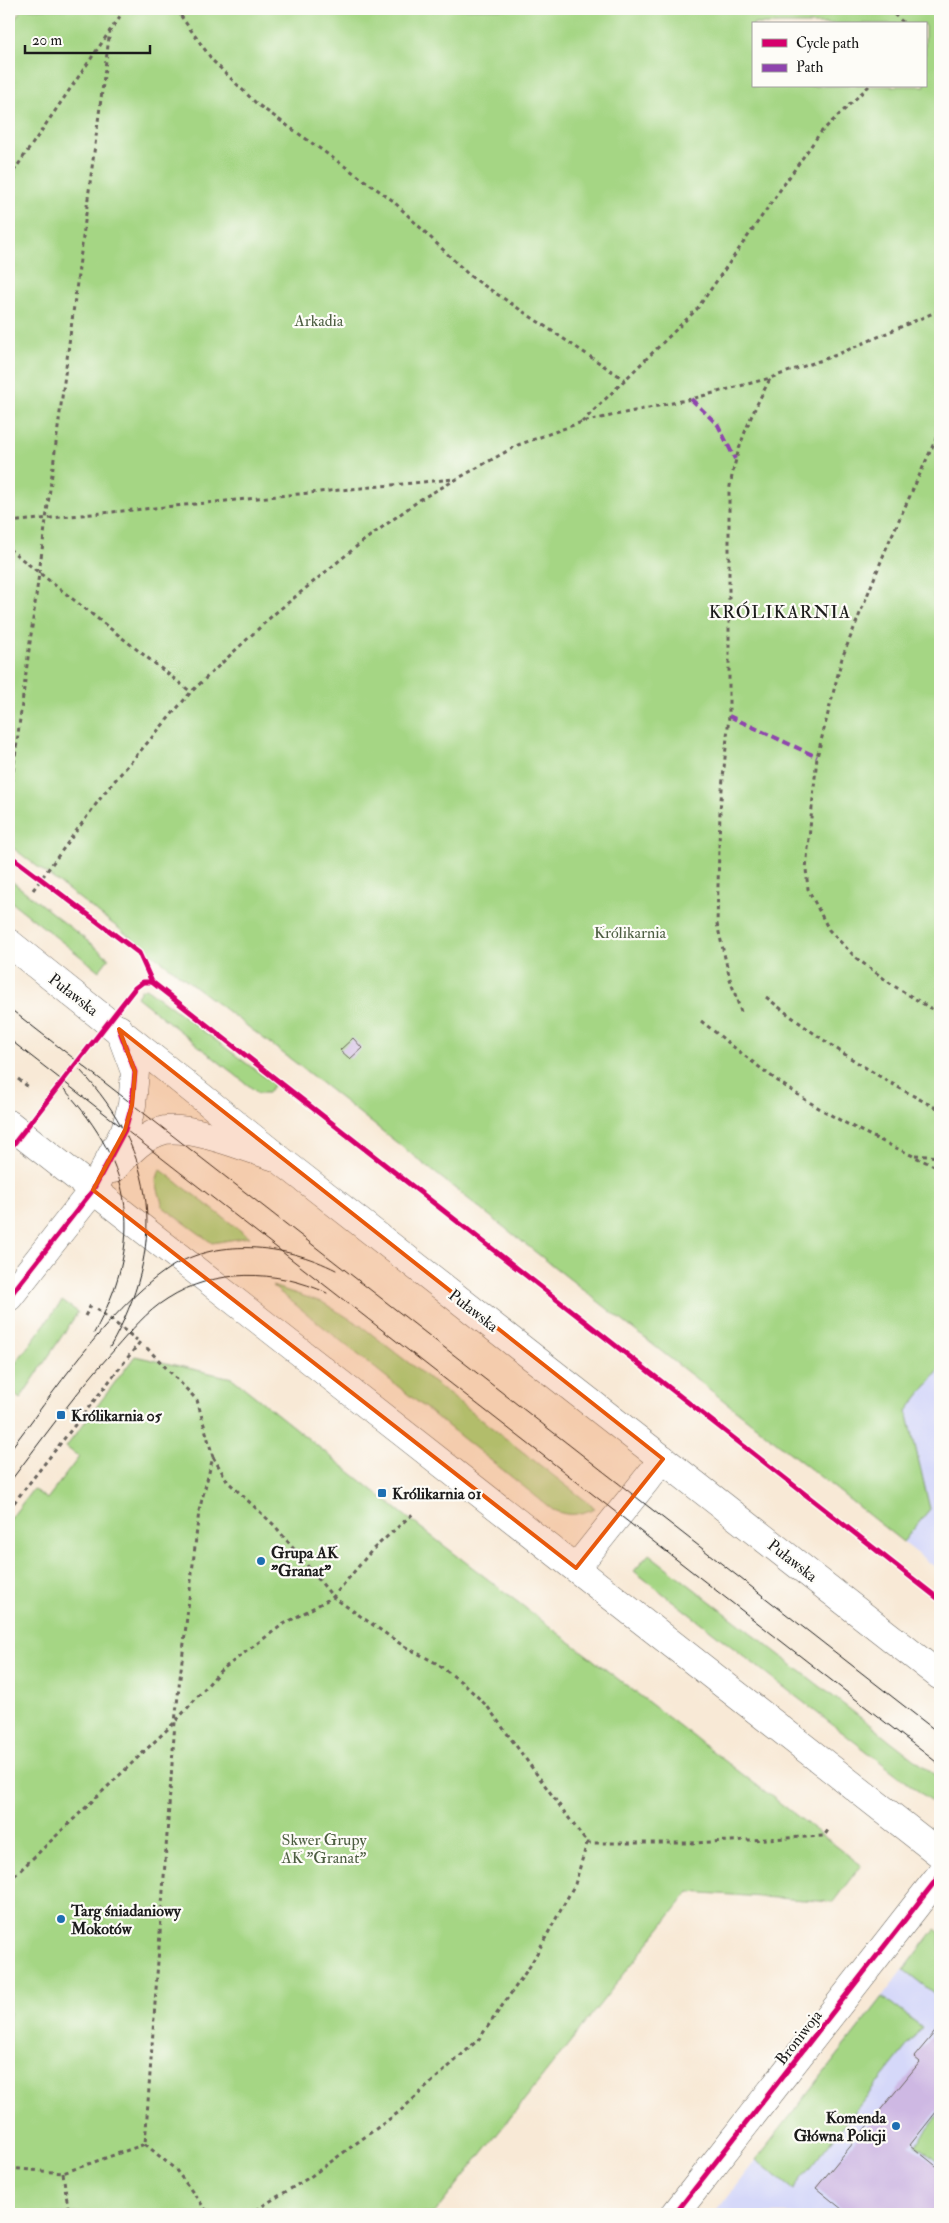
<svg xmlns="http://www.w3.org/2000/svg" width="949" height="2223" font-family="'IM FELL Double Pica',serif">
  <rect width="100%" height="100%" fill="#fdfcf7"/>
  <filter id="ink" filterUnits="userSpaceOnUse"><feTurbulence type="fractalNoise" baseFrequency=".02" numOctaves="2"/><feDisplacementMap in="SourceGraphic" scale="10" xChannelSelector="R" yChannelSelector="G"/><feConvolveMatrix kernelMatrix="1 2 1 2 8 2 1 2 1" color-interpolation-filters="sRGB"/></filter>
  <filter id="wash" filterUnits="userSpaceOnUse"><feTurbulence type="fractalNoise" baseFrequency=".0096" numOctaves="4" result="noise"/><feDisplacementMap in="SourceGraphic" scale="20" xChannelSelector="R" yChannelSelector="G"/><feGaussianBlur stdDeviation="1.12" result="paint"/><feColorMatrix in="noise" values="0 0 0 0 0 0 0 0 0 0 0 0 0 0 0 0 0 1.4 0 .05"/><feComposite in="paint" operator="in"/></filter>
  <g filter="url(#wash)">
    <rect width="100%" height="100%" fill="#f8e9d6"/>
    <g fill="#d5d8f9">
      <path d="M940,1369V1571L903,1542L930,1509L907,1411Z"/>
      <path d="M935,1929L940,1933V2214H714Z"/>
    </g>
    <g fill="#a5d684" stroke="#607950" fill-rule="evenodd">
      <path d="M22,9H940V1369L907,1411L930,1509L903,1542L301,1067L9,845V29ZM753,24H925V86H753Z"/>
      <path d="M9,879L109,958L99,971L9,900Z"/>
      <path d="M146,988L274,1084L268,1093H258L137,997L141,990Z"/>
      <path d="M160,1169L249,1237L212,1243L163,1207L156,1182Z"/>
      <path d="M272,1286L322,1302L360,1325L595,1508C579,1515 569,1517 553,1510Z"/>
      <path d="M62,1301L78,1312L20,1399L13,1393L9,1398V1372Z"/>
      <path d="M135,1356L232,1378L408,1518L861,1865L833,1902L689,1892L434,2214H9V1521L33,1489L47,1499L79,1457L66,1447Z"/>
      <path d="M649,1554L940,1779V1808L634,1571Z"/>
      <path d="M935,1929L940,1933V1998L904,1970Z"/>
      <path d="M883,1997L922,2027L793,2189L756,2160Z"/>
      <path d="M940,2113V2164L916,2145Z"/>
    </g>
    <g id="blocks">
      <g fill="#ceb8e3">
        <path d="M353,1038L362,1048L350,1059L340,1050Z"/>
        <path d="M940,2026V2107L910,2145L940,2169V2214H848L816,2188L920,2062L914,2057Z"/>
      </g>
    </g>
  </g>
  <g filter="url(#ink)">
    <use href="#blocks" fill-opacity="0" stroke="#69645d" stroke-width="1"/>
    <g fill="none" stroke-linecap="round" stroke-linejoin="round">
      <defs>
        <path id="minor" d="M675,2214L940,1875"/>
        <g id="tertiary">
          <path d="M113,1169C127,1154 145,1134 165,1130C194,1126 249,1149 278,1158"/>
          <path d="M9,1297L93,1190L125,1130L132,1105L135,1072L119,1029"/>
        </g>
        <g id="secondary">
          <path d="M9,943L278,1158L940,1676"/>
          <path d="M9,1124L940,1854"/>
          <path d="M576,1568L663,1459"/>
        </g>
      </defs>
      <use href="#minor" stroke="#69645d" stroke-width="29"/>
      <use href="#tertiary" stroke="#69645d" stroke-width="29"/>
      <use href="#secondary" stroke="#69645d" stroke-width="29"/>
      <g stroke="#69645d" stroke-width="3" stroke-dasharray="4 4" stroke-linecap="butt">
        <path d="M176,9L213,61L257,104L392,200L470,276L625,380"/>
        <path d="M888,9L905,24"/>
        <path d="M9,178L125,9"/>
        <path d="M582,422L697,309L820,133L869,86"/>
        <path d="M940,430L888,544L842,658L817,757L806,869L808,889L829,930L856,958L894,986L940,1014"/>
        <path d="M9,522L454,479"/>
        <path d="M9,549L191,692"/>
        <path d="M9,803L110,30"/>
        <path d="M33,890L105,792L191,692L273,615L362,542L421,499L518,445L582,422L691,399L770,378L836,355L940,310"/>
        <path d="M766,997C821,1041 878,1078 940,1110"/>
        <path d="M741,1012L730,979L717,924L720,810L729,716V492C736,449 749,418 770,379"/>
        <path d="M701,1021C738,1050 774,1081 814,1105C854,1130 898,1148 940,1169"/>
        <path d="M18,1079L30,1088"/>
        <path d="M915,1155L940,1157"/>
        <path d="M97,1309L137,1340"/>
        <path d="M85,1316L91,1305"/>
        <path d="M213,1457L228,1482L275,1526L333,1597L402,1645L436,1663L464,1684L487,1706L587,1843H692L824,1836L828,1830"/>
        <path d="M9,1509L140,1342"/>
        <path d="M9,1881L175,1722L220,1671L282,1625L333,1597L373,1549L415,1512"/>
        <path d="M145,2144L176,2170L209,2214"/>
        <path d="M9,2168L63,2173L145,2144L175,1722L199,1511L213,1457L197,1400L144,1345"/>
        <path d="M63,2173L69,2214"/>
        <path d="M249,2214L310,2177L399,2112L479,2039L530,1966L575,1884L587,1843"/>
      </g>
      <use href="#minor" stroke="#fff" stroke-width="28"/>
      <use href="#tertiary" stroke="#fff" stroke-width="28"/>
      <use href="#secondary" stroke="#fff" stroke-width="28"/>
      <g stroke="#1c1c1c" stroke-width="1">
        <path d="M9,1008L940,1734"/>
        <path d="M9,1039L940,1765"/>
        <path d="M80,1070C159,1155 167,1246 110,1347"/>
        <path d="M64,1089C135,1166 145,1241 94,1333"/>
        <path d="M9,1451C54,1393 106,1312 165,1271C215,1236 285,1244 336,1270"/>
        <path d="M9,1483C43,1438 77,1391 115,1349C131,1331 146,1312 167,1299C215,1268 276,1269 327,1293"/>
      </g>
      <g stroke="#8e44ad" stroke-width="4" stroke-dasharray="8 4" stroke-linecap="butt">
        <path d="M691,399L718,425L735,459"/>
        <path d="M729,716L817,757"/>
      </g>
      <defs>
        <g id="cycleway">
          <path d="M9,855L139,953L152,982"/>
          <path d="M9,1150L135,988L143,982H152L940,1600"/>
          <path d="M9,1297L93,1190L125,1130L132,1105L135,1072L119,1029"/>
          <path d="M675,2214L940,1875"/>
        </g>
      </defs>
      <use href="#cycleway" stroke="#fdfcf7" stroke-width="8"/>
      <use href="#cycleway" stroke="#d6006c" stroke-width="5"/>
    </g>
  </g>
  <path fill="#e8590c" fill-opacity="0.2" stroke="#e8590c" stroke-width="4" stroke-linejoin="round" d="M119,1029L663,1459L576,1568L93,1190L125,1130L132,1105L135,1072Z"/>
  <g fill="#1f6fb2" stroke="#fdfcf7" stroke-width="2">
    <rect x="56" y="1410" width="10" height="10" rx="2.5"/>
    <rect x="377" y="1488" width="10" height="10" rx="2.5"/>
    <circle cx="261" cy="1561" r="5"/>
    <circle cx="61" cy="1919" r="5"/>
    <circle cx="896" cy="2126" r="5"/>
  </g>
  <g text-anchor="middle" stroke-width="4.5" stroke-linejoin="round" paint-order="stroke">
    <g font-size="16" fill="#4c5d40" stroke="#fdfcf7">
      <text x="319" y="326">Arkadia</text>
      <text x="630" y="938">Królikarnia</text>
      <text x="324" y="1845">Skwer Grupy<tspan x="324" dy="18">AK "Granat"</tspan></text>
    </g>
    <g font-size="16" fill="#1c1c1c" stroke="#fdfcf7">
      <text transform="translate(74 994) rotate(38)" y="6">Puławska</text>
      <text transform="translate(474 1310) rotate(38)" y="6">Puławska</text>
      <text transform="translate(793 1560) rotate(38)" y="6">Puławska</text>
      <text transform="translate(798 2037) rotate(-52)" y="6">Broniwoja</text>
    </g>
    <g font-size="16" font-weight="bold" fill="#1c1c1c" stroke="#fdfcf7" text-anchor="start">
      <text x="71" y="1421">Królikarnia 05</text>
      <text x="392" y="1499">Królikarnia 01</text>
      <text x="271" y="1558">Grupa AK<tspan x="271" dy="18">"Granat"</tspan></text>
      <text x="71" y="1916">Targ śniadaniowy<tspan x="71" dy="18">Mokotów</tspan></text>
      <text x="886" y="2123" text-anchor="end">Komenda<tspan x="886" dy="18">Główna Policji</tspan></text>
    </g>
    <g font-size="18" letter-spacing="1" fill="#1c1c1c" stroke="#fdfcf7">
      <text x="780" y="618">KRÓLIKARNIA</text>
    </g>
  </g>
  <rect width="949" height="2223" fill="none" stroke="#fdfcf7" stroke-width="30"/>
  <rect x="752" y="22" width="175" height="65" fill="#fdfcf7" stroke="#a3a29f"/>
  <rect x="762" y="39" width="25" height="8" fill="#d6006c" stroke="#a3a29f"/>
  <text x="796" y="48" font-size="15" fill="#1c1c1c">Cycle path</text>
  <rect x="762" y="64" width="25" height="8" fill="#8e44ad" stroke="#a3a29f"/>
  <text x="796" y="72" font-size="15" fill="#1c1c1c">Path</text>
  <path d="M25 45v8h125v-8" fill="none" stroke="#1c1c1c" stroke-width="2.5"/>
  <text x="32" y="45" font-size="15" fill="#1c1c1c" stroke="#fdfcf7" stroke-width="4" paint-order="stroke">20 m</text>
</svg>
